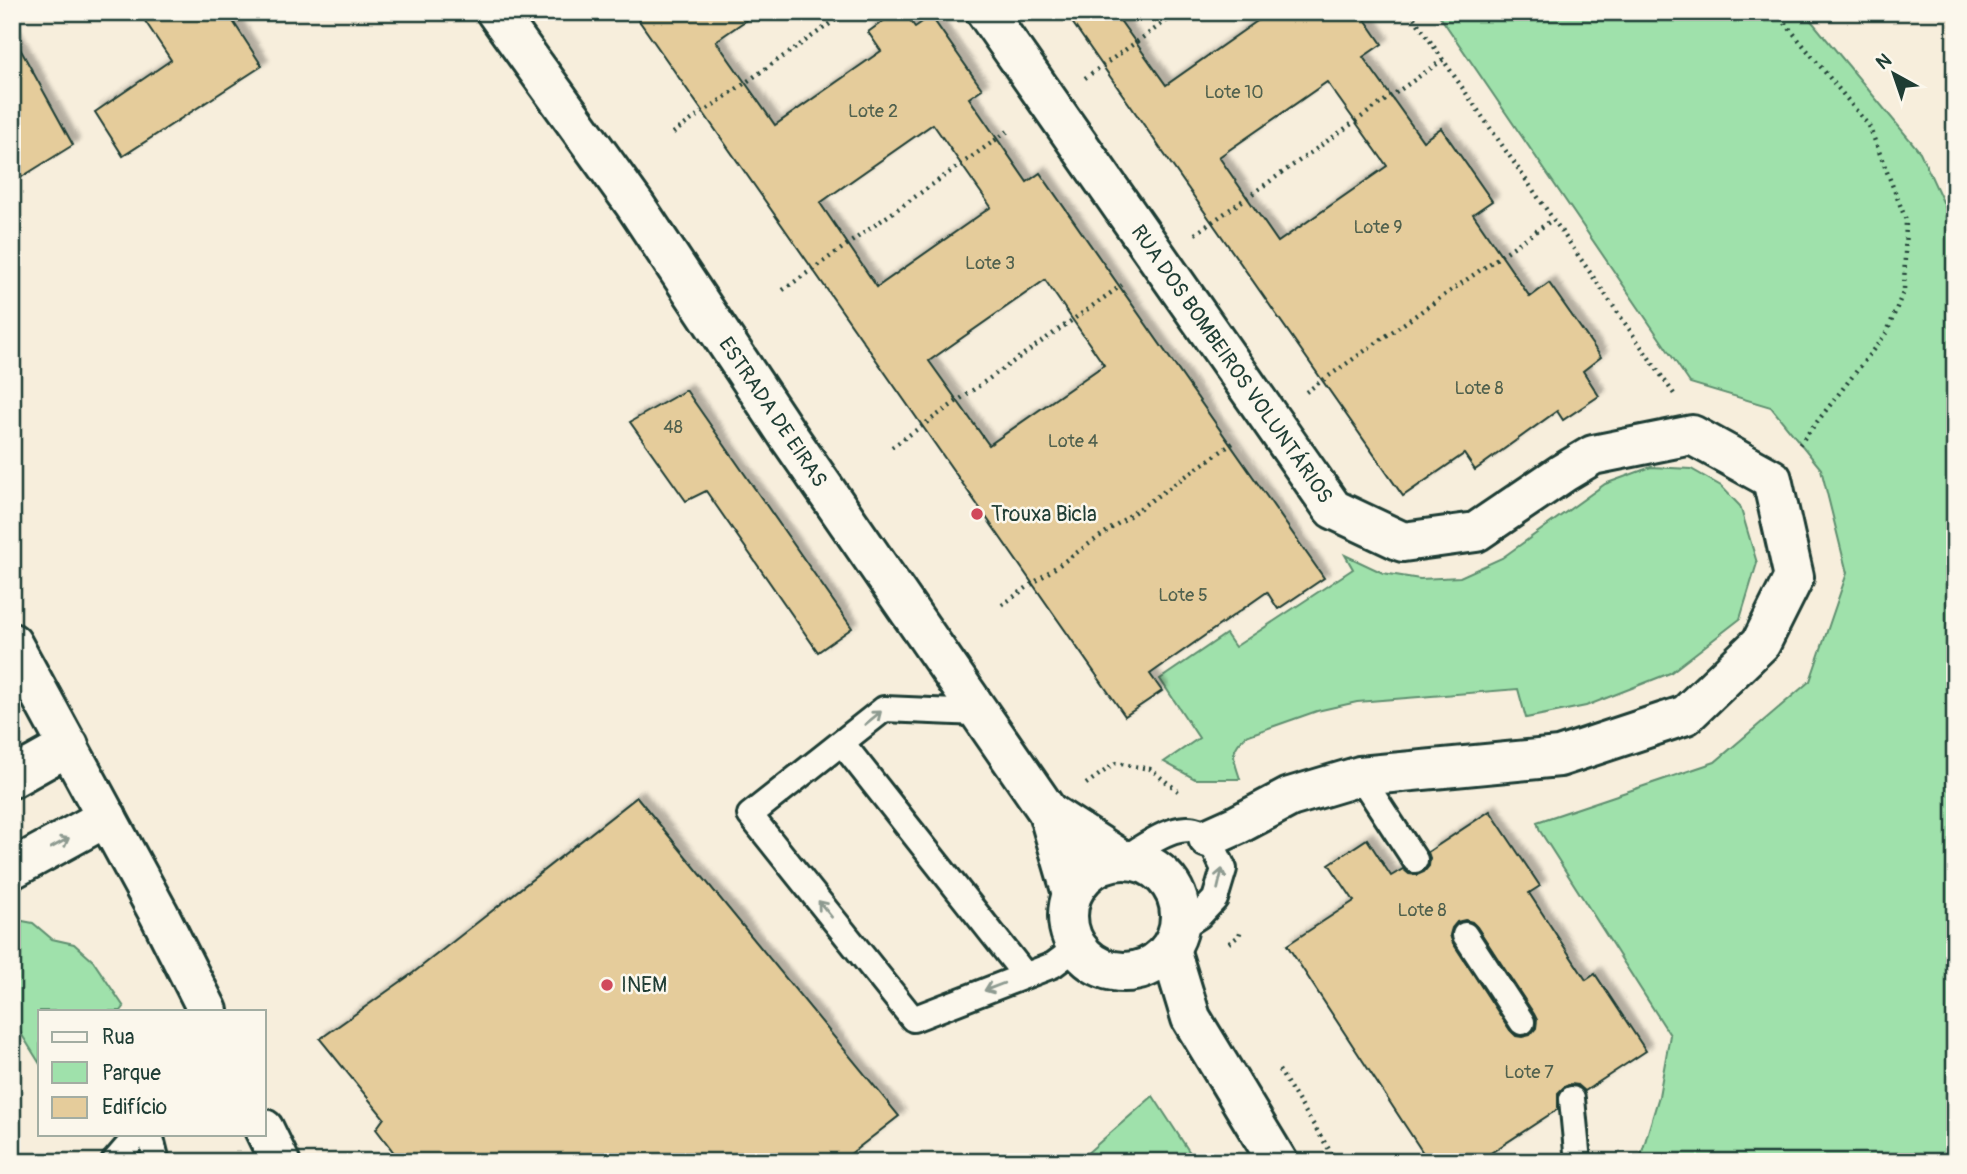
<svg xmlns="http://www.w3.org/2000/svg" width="1967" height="1174" font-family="Pangolin,sans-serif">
  <defs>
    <filter id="shadow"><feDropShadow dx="6" dy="-6" stdDeviation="2" flood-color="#0004"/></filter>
  </defs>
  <rect width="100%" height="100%" fill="#f7eedc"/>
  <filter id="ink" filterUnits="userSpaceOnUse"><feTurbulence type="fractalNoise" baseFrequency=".0143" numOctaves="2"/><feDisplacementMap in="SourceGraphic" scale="14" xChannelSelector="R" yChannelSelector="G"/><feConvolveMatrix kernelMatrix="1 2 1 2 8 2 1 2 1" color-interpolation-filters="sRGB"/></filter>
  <g filter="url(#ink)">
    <g fill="#9fe1ab" stroke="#5f8f70" stroke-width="2">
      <path d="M1437,12H1804L1920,152L1955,228V1162H1639L1659,1096L1670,1035L1540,831L1537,822L1715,762L1810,681L1847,573L1821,469L1771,407L1690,383Z"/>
      <path d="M1651,467L1691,469L1721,486L1740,506L1757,563L1740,619L1670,673L1586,706L1526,718L1518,689L1357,702L1317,711L1246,736C1228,751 1234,759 1240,779H1195L1164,762L1199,738L1160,679L1226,634L1235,647L1353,569L1345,555L1383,573L1420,579L1460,577L1502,558L1605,484Z"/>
      <path d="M12,919L33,923L52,939L74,944L93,961L124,1007L121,1011H40V1064L12,1019Z"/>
      <path d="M1153,1096L1196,1162H1077Z"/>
    </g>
    <g fill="#e5cc9b" stroke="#1f3d34" stroke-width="2" fill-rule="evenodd" filter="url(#shadow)">
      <path d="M139,12H227L262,66L123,156L95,112L171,60Z"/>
      <path d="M633,12H758L716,41L775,125L881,51L868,32L896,12H904L915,27L931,16L982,89L969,98L1027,182L1040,173L1324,578L1278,609L1267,592L1150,674L1162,691L1125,716ZM933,124L991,207L877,287L820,203ZM1045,280L1104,365L989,445L929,361Z"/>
      <path d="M1065,12H1114L1166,85L1270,12H1360L1382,44L1363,57L1423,141L1441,128L1492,201L1473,214L1530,297L1549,283L1601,357L1583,371L1599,396L1563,420L1557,411L1475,470L1464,454L1403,496ZM1327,82L1387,166L1278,242L1219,157Z"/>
      <path d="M12,34L73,145L12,183Z"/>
      <path d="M686,390L852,628L818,652L706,491L686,501L630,422Z"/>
      <path d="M637,797L899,1116L840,1162H401L376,1129L384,1118L320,1039L413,973Z"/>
      <path d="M1490,811L1540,886L1529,893L1586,980L1595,974L1646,1051L1585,1091L1578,1085L1571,1084L1564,1087L1558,1093V1109L1477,1162H1429L1287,945L1354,901L1329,864L1367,839L1391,876L1403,869L1409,874L1417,875L1424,872L1429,866L1430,858L1428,852ZM1465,920L1472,922L1477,927L1534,1014L1537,1020L1536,1028L1530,1035L1522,1037L1516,1036L1510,1030L1453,943L1450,935L1452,928L1457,922Z"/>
    </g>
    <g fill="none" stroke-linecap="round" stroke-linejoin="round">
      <defs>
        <g id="lane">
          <path d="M979,713L884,709L750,815L913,1019L1053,965L1077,947"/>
          <path d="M842,743L1025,975"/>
          <path d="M1360,776L1415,860"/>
          <path d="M1122,860C1144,847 1188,811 1209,840C1215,848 1219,860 1224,869L1215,899L1199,916L1179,929"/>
          <path d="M1465,935L1522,1022"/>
          <path d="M1572,1099L1578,1162"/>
          <path d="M150,1134L157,1162"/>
          <path d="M114,1162L138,1134"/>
        </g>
        <g id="street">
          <path d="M986,12L1333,509L1403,542L1476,532L1563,473L1593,455L1692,435L1772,479L1794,577L1761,643L1686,715L1559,757L1360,776L1290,797L1237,825L1208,838"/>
          <path d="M12,778L69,746"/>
          <path d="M12,869L107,817"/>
        </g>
        <g id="secondary">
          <path d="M496,12L635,205L789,437L1048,812L1072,894"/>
          <path d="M1048,812L1122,860"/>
          <circle cx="1124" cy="916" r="56"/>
          <path d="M1170,949L1191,1018L1278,1162"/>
        </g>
        <g id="primary">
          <path d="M12,643L159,914L208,1011"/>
          <path d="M264,1129L280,1162"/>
        </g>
      </defs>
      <use href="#lane" stroke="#1f3d34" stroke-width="30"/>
      <use href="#street" stroke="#1f3d34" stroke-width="44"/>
      <use href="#secondary" stroke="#1f3d34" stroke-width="44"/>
      <use href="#primary" stroke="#1f3d34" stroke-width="44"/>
      <g stroke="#1f3d34" stroke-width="4.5" stroke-dasharray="2 5" stroke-linecap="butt">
        <path d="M1410,12L1674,394"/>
        <path d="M1776,12L1869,126L1906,220L1904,290L1887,332L1799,445"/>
        <path d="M1085,78L1179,12"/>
        <path d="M673,133L847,12"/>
        <path d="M1195,234L1444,59"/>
        <path d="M783,290L1011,129"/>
        <path d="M1306,392L1552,220"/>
        <path d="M892,447L1122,285"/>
        <path d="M1002,605L1233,443"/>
        <path d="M1086,784L1116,763L1150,769L1178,791"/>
        <path d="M1229,943L1239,936L1241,929"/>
        <path d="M1279,1070L1337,1162"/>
      </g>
      <use href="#lane" stroke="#fbf7ec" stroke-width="24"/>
      <use href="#street" stroke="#fbf7ec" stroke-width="38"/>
      <use href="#secondary" stroke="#fbf7ec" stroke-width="38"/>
      <use href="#primary" stroke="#fbf7ec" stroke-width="38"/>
    </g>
    <defs><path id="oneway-shaft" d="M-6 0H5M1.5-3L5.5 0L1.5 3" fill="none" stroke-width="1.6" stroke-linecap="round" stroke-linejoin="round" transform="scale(1.75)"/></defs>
    <g stroke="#8d9a90">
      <use href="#oneway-shaft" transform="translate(873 718) rotate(-39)"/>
      <use href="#oneway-shaft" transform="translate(60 843) rotate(-29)"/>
      <use href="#oneway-shaft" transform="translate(1220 879) rotate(-77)"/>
      <use href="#oneway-shaft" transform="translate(825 909) rotate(-129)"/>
      <use href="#oneway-shaft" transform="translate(994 987) rotate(159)"/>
    </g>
  </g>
  <g fill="#d1495b" stroke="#fbf7ec" stroke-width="2.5">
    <circle cx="977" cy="514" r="7"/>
    <circle cx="607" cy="985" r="7"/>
  </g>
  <g text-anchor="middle" stroke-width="5" stroke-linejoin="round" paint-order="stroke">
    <g font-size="18" fill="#50614e">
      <text x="1234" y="98">Lote 10</text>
      <text x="873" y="117">Lote 2</text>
      <text x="1378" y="233">Lote 9</text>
      <text x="990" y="269">Lote 3</text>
      <text x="1479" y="394">Lote 8</text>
      <text x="673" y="433">48</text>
      <text x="1073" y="447">Lote 4</text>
      <text x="1183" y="601">Lote 5</text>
      <text x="1422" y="916">Lote 8</text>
      <text x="1529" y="1078">Lote 7</text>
    </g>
    <g font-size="21" fill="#1f3d34" stroke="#fbf7ec">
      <text transform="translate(1232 364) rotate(55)" y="7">RUA DOS BOMBEIROS VOLUNTÁRIOS</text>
      <text transform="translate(773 412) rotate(56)" y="7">ESTRADA DE EIRAS</text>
    </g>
    <g font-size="21" fill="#1f3d34" stroke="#fbf7ec" text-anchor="start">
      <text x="991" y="521">Trouxa Bicla</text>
      <text x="621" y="992">INEM</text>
    </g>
  </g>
  <rect width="1967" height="1174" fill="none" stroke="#fbf7ec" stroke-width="42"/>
  <rect x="21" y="21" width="1925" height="1132" fill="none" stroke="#1f3d34" stroke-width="2.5" filter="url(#ink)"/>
  <rect x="38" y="1010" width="228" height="126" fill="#fbf7ec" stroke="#a3ada2" stroke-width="2"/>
  <rect x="52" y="1032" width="35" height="10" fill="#fbf7ec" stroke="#a3ada2" stroke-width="2"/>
  <text x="102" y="1044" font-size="21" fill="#1f3d34">Rua</text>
  <rect x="52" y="1062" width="35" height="21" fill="#9fe1ab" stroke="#a3ada2" stroke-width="2"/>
  <text x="102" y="1080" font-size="21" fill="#1f3d34">Parque</text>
  <rect x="52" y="1097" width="35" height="21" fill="#e5cc9b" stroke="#a3ada2" stroke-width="2"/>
  <text x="102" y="1114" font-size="21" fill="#1f3d34">Edifício</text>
  <g transform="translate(1894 74) rotate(320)" stroke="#fbf7ec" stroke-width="5" paint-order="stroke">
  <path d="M0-5L12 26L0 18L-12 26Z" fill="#1f3d34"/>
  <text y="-10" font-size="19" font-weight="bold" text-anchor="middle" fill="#1f3d34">N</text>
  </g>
</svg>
